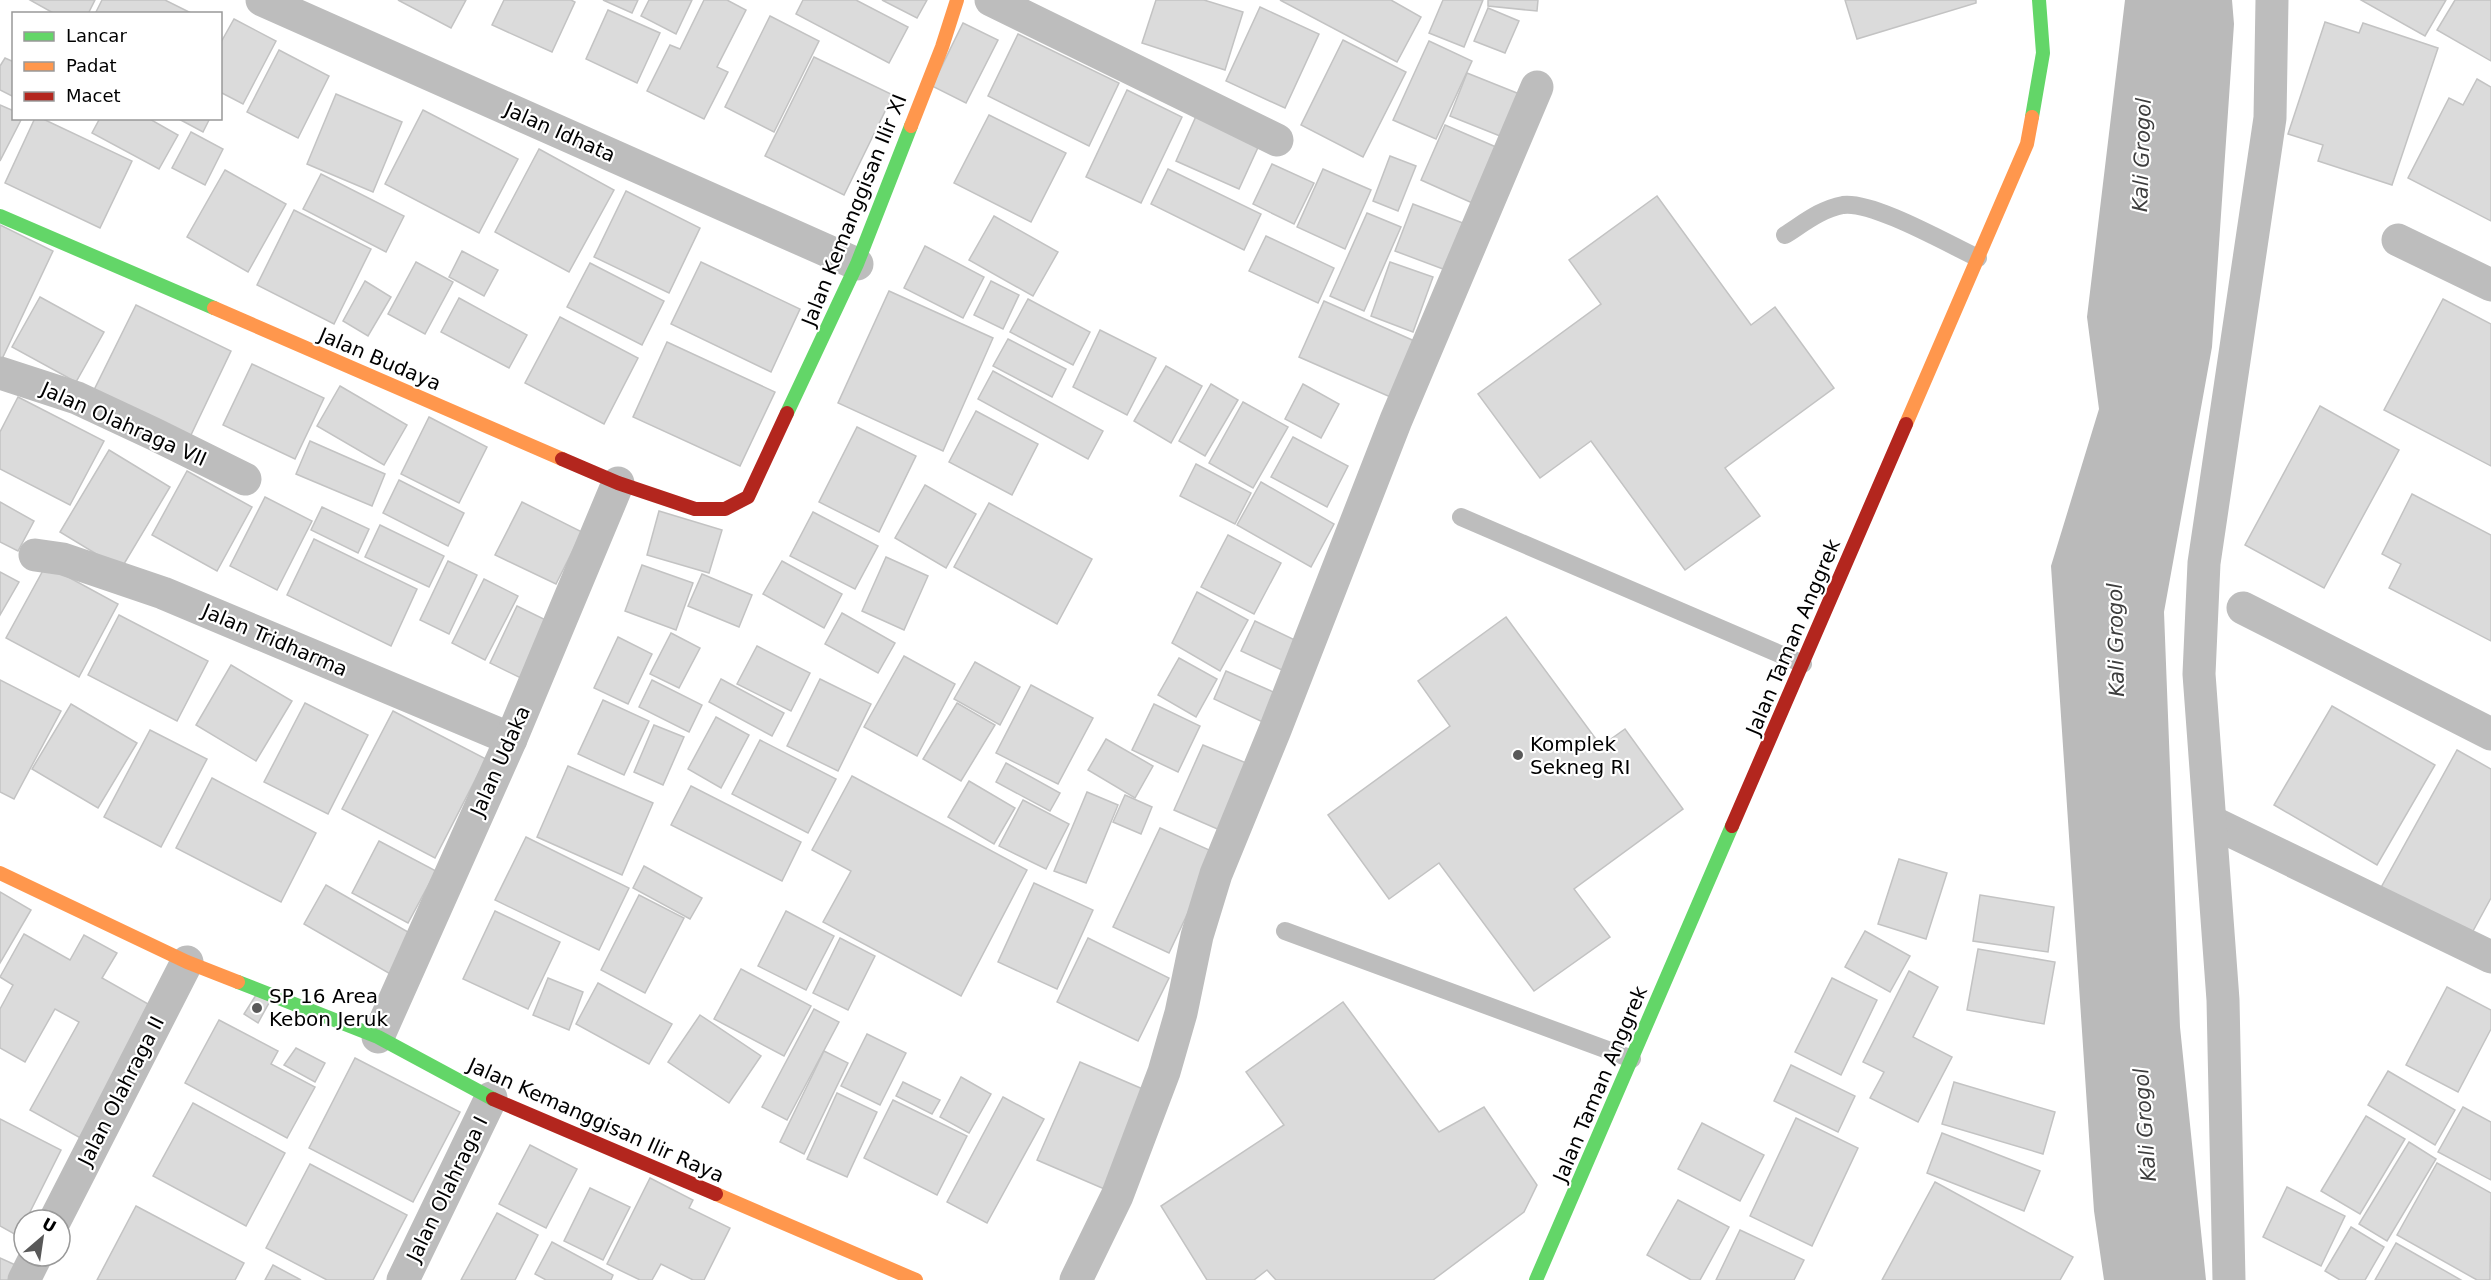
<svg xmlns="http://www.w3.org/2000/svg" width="2491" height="1280" font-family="'DejaVu Sans',sans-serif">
  <rect width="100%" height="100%" fill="#fff"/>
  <path fill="#bababa" d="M2125,0H2232L2234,24L2212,347L2164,612L2180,1027L2206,1280H2104L2094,1211L2051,566L2099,409L2087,317Z"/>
  <g fill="#dbdbdb" stroke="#c3c3c3" stroke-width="1.5">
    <path d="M30,0H95L88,14H55Z"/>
    <path d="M102,0H165L193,14H95Z"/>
    <path d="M398,0H466L451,28Z"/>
    <path d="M504,0H571L575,2L552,52L492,25Z"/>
    <path d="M603,0H638L632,13Z"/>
    <path d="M649,0H692L676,34L641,16Z"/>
    <path d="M704,0H727L746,10L717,67L728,72L704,119L647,91L670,45L680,49Z"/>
    <path d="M803,0H856L908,27L889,63L796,14Z"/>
    <path d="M882,0H927L917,18Z"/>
    <path d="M1156,0H1204L1243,12L1225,70L1142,43Z"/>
    <path d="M1280,0H1391L1421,17L1397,62Z"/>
    <path d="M1443,0H1483L1464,47L1429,33Z"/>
    <path d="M1488,0H1538L1537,11L1488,6Z"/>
    <path d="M1845,0H1976V3L1857,39Z"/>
    <path d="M2361,0H2446L2425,36Z"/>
    <path d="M2455,0H2491V61L2437,30Z"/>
    <path d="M1260,7L1319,34L1285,108L1226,81Z"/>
    <path d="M1488,8L1519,21L1505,53L1474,41Z"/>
    <path d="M608,10L660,33L637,83L586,59Z"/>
    <path d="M770,16L819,41L774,132L725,107Z"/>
    <path d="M234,19L276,41L243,104L220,92V44Z"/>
    <path d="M2325,22L2359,33L2363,23L2438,48L2392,185L2318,161L2323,145L2288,134Z"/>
    <path d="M963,23L998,40L966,103L932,86Z"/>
    <path d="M1018,34L1119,83L1089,146L988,96Z"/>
    <path d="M1343,40L1406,72L1363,157L1301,125Z"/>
    <path d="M1429,41L1472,61L1436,139L1393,120Z"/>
    <path d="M279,50L329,76L298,138L247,112Z"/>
    <path d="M814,57L893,95L844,195L765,156Z"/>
    <path d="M5,58L14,62V97L0,90V66Z"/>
    <path d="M1467,73L1527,97L1510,140L1450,116Z"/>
    <path d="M2477,79L2491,87V221L2408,178L2449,98L2463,105Z"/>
    <path d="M1127,90L1182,117L1141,203L1086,177Z"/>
    <path d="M336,94L402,122L373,192L307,164Z"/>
    <path d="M0,105L14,111V118H22L0,161Z"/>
    <path d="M423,110L518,159L479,233L385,184Z"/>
    <path d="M1197,114L1260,143L1239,189L1176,161Z"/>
    <path d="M989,115L1066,153L1031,222L954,183Z"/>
    <path d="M35,118H41L132,161L100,228L5,183Z"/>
    <path d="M100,118H148L178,135L159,169L92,133Z"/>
    <path d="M177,118H210L203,132Z"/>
    <path d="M1445,125L1503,150L1479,206L1421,180Z"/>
    <path d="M191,132L223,149L205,185L172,168Z"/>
    <path d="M539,149L614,190L569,272L495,232Z"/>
    <path d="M1390,156L1416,166L1398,211L1373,201Z"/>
    <path d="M1272,164L1314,183L1294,224L1253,204Z"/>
    <path d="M1168,169L1261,214L1244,250L1151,204Z"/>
    <path d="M1323,169L1371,190L1345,249L1297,227Z"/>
    <path d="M225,170L286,204L248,272L187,237Z"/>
    <path d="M321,174L404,216L386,252L303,209Z"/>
    <path d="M626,191L700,228L669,293L594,257Z"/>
    <path d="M1657,196L1751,325L1775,307L1834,388L1725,468L1760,516L1685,570L1591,441L1540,478L1478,394L1601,304L1569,260Z"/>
    <path d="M1413,204L1468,225L1451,272L1395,251Z"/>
    <path d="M294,210L371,249L334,324L257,285Z"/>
    <path d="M1367,213L1401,227L1364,311L1330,296Z"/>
    <path d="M994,216L1058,252L1033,296L969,260Z"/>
    <path d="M0,225L53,251L2,359H0Z"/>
    <path d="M1266,236L1334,268L1318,303L1249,271Z"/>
    <path d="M925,246L984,277L963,318L904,288Z"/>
    <path d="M462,251L498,270L484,296L449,277Z"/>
    <path d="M416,262L453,282L425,334L388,314Z"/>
    <path d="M701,262L800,309L771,372L671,324Z"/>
    <path d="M1390,262L1433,277L1413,332L1371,316Z"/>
    <path d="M590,263L664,301L642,345L567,307Z"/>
    <path d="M365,281L391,297L368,336L343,321Z"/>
    <path d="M991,281L1019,295L1003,329L974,315Z"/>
    <path d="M889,291L993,338L943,451L838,403Z"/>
    <path d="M40,297L104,332L76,382L12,347Z"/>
    <path d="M459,298L527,335L509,368L441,332Z"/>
    <path d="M1028,299L1090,332L1073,365L1010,332Z"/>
    <path d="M2443,299L2491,324V466L2384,410Z"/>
    <path d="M1324,301L1419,343L1395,399L1299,357Z"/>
    <path d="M136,305L231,351L190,437L94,390Z"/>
    <path d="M560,317L638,358L604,424L525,383Z"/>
    <path d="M1100,330L1156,358L1127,415L1073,387Z"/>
    <path d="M1008,339L1066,369L1052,397L993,366Z"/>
    <path d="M667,342L775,392L740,466L633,417Z"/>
    <path d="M252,364L324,398L295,459L223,425Z"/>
    <path d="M1166,366L1202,386L1171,443L1134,421Z"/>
    <path d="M993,371L1103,431L1088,459L978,399Z"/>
    <path d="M1211,384L1238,400L1205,456L1179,441Z"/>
    <path d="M1303,384L1339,404L1321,438L1285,419Z"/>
    <path d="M340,386L407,425L384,465L317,426Z"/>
    <path d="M18,397L104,441L70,505L0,469V432Z"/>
    <path d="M1243,402L1288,427L1253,488L1209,463Z"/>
    <path d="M2320,406L2399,450L2324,588L2245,545Z"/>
    <path d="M976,411L1038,444L1012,495L949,462Z"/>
    <path d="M429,417L487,447L459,503L401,474Z"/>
    <path d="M857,427L916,456L879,532L819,502Z"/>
    <path d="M1293,437L1348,466L1327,507L1271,477Z"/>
    <path d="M310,441L385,474L372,506L296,474Z"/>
    <path d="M109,450L170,487L121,569L60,532Z"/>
    <path d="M1196,464L1251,493L1235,524L1180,496Z"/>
    <path d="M187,471L252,507L217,571L152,535Z"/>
    <path d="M399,480L464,513L448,546L383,513Z"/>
    <path d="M1261,482L1334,524L1311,567L1237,525Z"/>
    <path d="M925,485L976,514L946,568L895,538Z"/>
    <path d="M2412,494L2491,535V641L2389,588L2401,564L2382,554Z"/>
    <path d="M265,497L312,521L277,590L230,566Z"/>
    <path d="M0,502L34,521L18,551L0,542Z"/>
    <path d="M522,502L582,532L556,584L495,555Z"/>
    <path d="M989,503L1092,559L1057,624L954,567Z"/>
    <path d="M322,507L369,529L358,553L311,530Z"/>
    <path d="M659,511L722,530L709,573L647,555Z"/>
    <path d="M813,512L878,546L855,589L790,556Z"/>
    <path d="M380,525L444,556L429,587L365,557Z"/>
    <path d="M1228,535L1281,563L1254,614L1201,587Z"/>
    <path d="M314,539L417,589L391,646L287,595Z"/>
    <path d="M886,557L928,576L904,630L862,611Z"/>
    <path d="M448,561L477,575L449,634L420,620Z"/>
    <path d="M782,561L842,594L824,628L763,594Z"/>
    <path d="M46,565L118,604L79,677L6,638Z"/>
    <path d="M642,565L693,583L676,630L625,611Z"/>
    <path d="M0,572L19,582L0,615Z"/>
    <path d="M702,574L752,595L739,627L688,606Z"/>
    <path d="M484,579L518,596L485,660L452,643Z"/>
    <path d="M1197,592L1248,620L1220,671L1172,643Z"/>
    <path d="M517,606L554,624L527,681L490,663Z"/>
    <path d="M842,613L895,643L878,673L825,644Z"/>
    <path d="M119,615L208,661L177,721L88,675Z"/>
    <path d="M1506,617L1601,746L1625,729L1683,809L1574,889L1610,937L1534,991L1439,863L1389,899L1328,815L1450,726L1418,681Z"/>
    <path d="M1255,621L1297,641L1282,670L1241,651Z"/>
    <path d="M671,633L700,648L679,688L650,674Z"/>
    <path d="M618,637L652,654L628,704L594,688Z"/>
    <path d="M757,646L810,673L791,711L737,684Z"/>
    <path d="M904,656L955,684L917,756L864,727Z"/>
    <path d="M1179,658L1217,679L1196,717L1158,695Z"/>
    <path d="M975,662L1020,687L1000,725L954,699Z"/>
    <path d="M231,665L292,701L256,761L196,725Z"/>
    <path d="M1226,671L1280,695L1267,724L1214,699Z"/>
    <path d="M721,679L784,713L772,736L709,702Z"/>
    <path d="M820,679L871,704L838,771L787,746Z"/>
    <path d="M0,680L61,711L14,799L0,792Z"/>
    <path d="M652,680L702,705L689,732L639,707Z"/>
    <path d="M1031,685L1093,718L1058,784L996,753Z"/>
    <path d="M603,700L649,721L624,775L578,754Z"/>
    <path d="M305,703L368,735L328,814L264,782Z"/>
    <path d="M957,703L995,725L961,781L923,759Z"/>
    <path d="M71,704L137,743L98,808L32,769Z"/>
    <path d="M1154,704L1200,726L1178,772L1132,750Z"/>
    <path d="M2332,706L2435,765L2377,865L2274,805Z"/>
    <path d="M393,711L486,759L435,858L342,809Z"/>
    <path d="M716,717L749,735L721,788L688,769Z"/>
    <path d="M654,725L684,737L663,785L634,772Z"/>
    <path d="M150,730L207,759L161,847L104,817Z"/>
    <path d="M1106,739L1153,766L1135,798L1088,770Z"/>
    <path d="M760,740L836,779L808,833L732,794Z"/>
    <path d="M1203,745L1251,765L1222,831L1174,810Z"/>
    <path d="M2457,750L2491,769V898L2467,942L2378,893Z"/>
    <path d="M1006,763L1060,793L1050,811L996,782Z"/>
    <path d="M568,766L653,803L622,875L537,837Z"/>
    <path d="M852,776L1027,870L961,996L823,922L851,871L812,850Z"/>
    <path d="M212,778L316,833L281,902L176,848Z"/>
    <path d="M969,781L1015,808L994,844L948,817Z"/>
    <path d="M691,786L801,842L782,881L671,825Z"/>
    <path d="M1087,792L1118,805L1086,883L1054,871Z"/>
    <path d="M1125,795L1152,807L1141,834L1113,822Z"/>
    <path d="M1023,800L1069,824L1046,869L999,846Z"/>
    <path d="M1160,828L1216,853L1169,953L1113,927Z"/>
    <path d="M526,837L629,888L599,950L495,900Z"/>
    <path d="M379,841L436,871L408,923L352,893Z"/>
    <path d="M1899,859L1947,873L1926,939L1878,924Z"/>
    <path d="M644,866L702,898L690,919L633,888Z"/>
    <path d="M1034,883L1093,910L1057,989L998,962Z"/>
    <path d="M326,885L415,936L392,975L304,924Z"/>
    <path d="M0,892L31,910L0,963Z"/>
    <path d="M639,895L684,918L645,993L601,970Z"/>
    <path d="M1980,895L2054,907L2048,952L1973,941Z"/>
    <path d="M495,911L560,942L528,1009L463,979Z"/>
    <path d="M786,911L834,936L806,990L758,966Z"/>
    <path d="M1865,931L1910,956L1890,992L1845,967Z"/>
    <path d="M24,934L70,960L84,935L117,953L102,978L157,1009L84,1140L30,1110L79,1022L55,1009L25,1062L0,1048V1009L13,985L0,977Z"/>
    <path d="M840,938L875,956L848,1010L813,993Z"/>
    <path d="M1088,938L1169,978L1138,1041L1057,1002Z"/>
    <path d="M1978,949L2055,962L2044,1024L1967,1010Z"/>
    <path d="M741,969L811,1006L784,1056L714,1019Z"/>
    <path d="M1909,971L1938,987L1913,1037L1952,1057L1918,1122L1870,1098L1884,1072L1863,1062Z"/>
    <path d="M548,978L583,992L569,1030L533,1015Z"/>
    <path d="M1832,978L1877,1000L1841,1075L1795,1052Z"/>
    <path d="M598,983L672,1024L649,1064L576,1024Z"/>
    <path d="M2447,987L2491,1010V1029L2458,1092L2406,1065Z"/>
    <path d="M256,995L270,1001L258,1023L244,1014Z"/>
    <path d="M1343,1002L1439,1132L1484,1107L1537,1185L1524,1212L1433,1280H1276L1267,1270L1254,1280H1207L1161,1206L1284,1125L1246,1072Z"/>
    <path d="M814,1009L839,1022L787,1120L762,1107Z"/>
    <path d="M700,1015L761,1056L729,1103L668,1062Z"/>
    <path d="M219,1020L278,1051L271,1064L315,1087L287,1138L185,1083Z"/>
    <path d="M867,1034L906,1053L880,1105L841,1086Z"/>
    <path d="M296,1048L325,1063L315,1082L284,1065Z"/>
    <path d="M824,1051L848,1063L804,1154L780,1142Z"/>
    <path d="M355,1058L460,1112L413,1202L309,1148Z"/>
    <path d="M1080,1062L1152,1093L1109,1191L1037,1160Z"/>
    <path d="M1791,1065L1855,1096L1838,1132L1774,1101Z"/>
    <path d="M2388,1071L2455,1110L2435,1145L2368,1105Z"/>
    <path d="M961,1077L991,1094L969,1133L940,1117Z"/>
    <path d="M903,1082L940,1100L932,1114L896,1096Z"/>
    <path d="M1954,1082L2055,1112L2043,1154L1942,1124Z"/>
    <path d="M837,1093L877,1112L847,1177L807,1159Z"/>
    <path d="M1003,1097L1044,1119L987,1223L947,1202Z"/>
    <path d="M893,1100L967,1136L937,1195L864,1158Z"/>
    <path d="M193,1103L285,1153L246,1226L153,1176Z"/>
    <path d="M2463,1107L2491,1122V1180L2438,1152Z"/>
    <path d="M2366,1116L2405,1139L2360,1214L2321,1191Z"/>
    <path d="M1796,1118L1858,1148L1812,1246L1750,1216Z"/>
    <path d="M0,1119L61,1150L18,1236L0,1226Z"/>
    <path d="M1702,1123L1764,1155L1740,1201L1678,1169Z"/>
    <path d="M1942,1133L2040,1171L2024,1211L1927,1173Z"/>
    <path d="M2409,1142L2436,1159L2387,1241L2359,1224Z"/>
    <path d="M530,1145L577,1169L546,1228L499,1204Z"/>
    <path d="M2437,1163L2491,1193L2490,1280H2477L2397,1235Z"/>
    <path d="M310,1164L407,1215L373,1280H327L266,1248Z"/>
    <path d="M650,1178L693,1200L689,1208L730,1228L704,1280H693L661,1264L652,1280H640L607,1264Z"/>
    <path d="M1935,1182L2073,1257L2060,1280H1882Z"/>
    <path d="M2287,1187L2345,1216L2321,1266L2263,1237Z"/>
    <path d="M590,1188L630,1207L603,1260L564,1241Z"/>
    <path d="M1678,1200L1729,1227L1700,1280H1691L1647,1255Z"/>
    <path d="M136,1206L244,1263L235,1280H97Z"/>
    <path d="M497,1213L538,1235L515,1280H461Z"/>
    <path d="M2351,1227L2384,1247L2365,1280H2340L2325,1271Z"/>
    <path d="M1740,1230L1804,1260L1794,1280H1716Z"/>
    <path d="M552,1242L613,1275L611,1280H546L535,1274Z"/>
    <path d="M2396,1243L2461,1280H2375Z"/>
    <path d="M0,1258L22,1268L17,1280H0Z"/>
    <path d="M273,1265L301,1280H265Z"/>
  </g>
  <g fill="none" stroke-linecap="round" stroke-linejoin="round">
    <g stroke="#bdbdbd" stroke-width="18">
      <path d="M1785,235C1804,223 1821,209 1843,205C1873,201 1948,244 1978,258"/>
      <path d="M1461,517L1803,664"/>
      <path d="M1285,931L1632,1059"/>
    </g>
    <g stroke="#bdbdbd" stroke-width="33">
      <path d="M262,0L857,264"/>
      <path d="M991,0L1277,140"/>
      <path d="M2398,240L2491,285"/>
      <path d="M0,373L77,398L154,434L245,479"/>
      <path d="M35,555L63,559L163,593L511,739"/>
      <path d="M2243,608L2491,734"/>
      <path d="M2212,822L2491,957"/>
      <path d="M378,1037L511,739L618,483"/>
      <path d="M55,1220L187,962"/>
      <path d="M24,1280L36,1256"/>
      <path d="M403,1280L491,1098"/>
      <path d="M1076,1280L1117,1196L1164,1072L1181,1013L1197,936L1216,874L1275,730L1396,420L1537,87"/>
      <path d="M2229,1280L2223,1000L2199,674L2204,563L2270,118L2272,0"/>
    </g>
    <g stroke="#63d668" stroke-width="14">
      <path d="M2032,117L2043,53L2039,0"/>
      <path d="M0,216L214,308"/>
      <path d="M787,413L857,264L911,126"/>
      <path d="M238,982L378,1037L493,1099"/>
      <path d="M1536,1280L1732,826"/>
    </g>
    <g stroke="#ff974d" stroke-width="14">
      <path d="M911,126L942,47L957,0"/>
      <path d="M214,308L562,459"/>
      <path d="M1906,424L2027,144L2032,117"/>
      <path d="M0,873L187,962L238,982"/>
      <path d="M716,1194L916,1280"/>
    </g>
    <g stroke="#b3261e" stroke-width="14">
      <path d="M562,459L618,483L695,509H725L748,497L787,413"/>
      <path d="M1732,826L1906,424"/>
      <path d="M493,1099L716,1194"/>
    </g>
  </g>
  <g fill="#595959" stroke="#fff" stroke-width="2">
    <circle cx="1518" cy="755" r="6"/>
    <circle cx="257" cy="1008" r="6"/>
  </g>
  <g text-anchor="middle" stroke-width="4.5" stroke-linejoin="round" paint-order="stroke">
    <g font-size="20" fill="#000" stroke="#fff">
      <text transform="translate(560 132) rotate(24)" y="7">Jalan Idhata</text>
      <text transform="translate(854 210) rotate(-68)" y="7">Jalan Kemanggisan Ilir XI</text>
      <text transform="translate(380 359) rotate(23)" y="7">Jalan Budaya</text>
      <text transform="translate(124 424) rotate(24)" y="7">Jalan Olahraga VII</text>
      <text transform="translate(1793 637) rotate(-67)" y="7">Jalan Taman Anggrek</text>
      <text transform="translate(275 640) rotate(23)" y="7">Jalan Tridharma</text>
      <text transform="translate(500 761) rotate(-66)" y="7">Jalan Udaka</text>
      <text transform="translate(1600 1084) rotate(-67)" y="7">Jalan Taman Anggrek</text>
      <text transform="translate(121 1091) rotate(-63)" y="7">Jalan Olahraga II</text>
      <text transform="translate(596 1120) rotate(24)" y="7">Jalan Kemanggisan Ilir Raya</text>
      <text transform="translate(447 1189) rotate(-64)" y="7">Jalan Olahraga I</text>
    </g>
    <g font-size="20" fill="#000" stroke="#fff" text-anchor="start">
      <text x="1530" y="751">Komplek<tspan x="1530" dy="23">Sekneg RI</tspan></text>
      <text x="269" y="1003">SP 16 Area<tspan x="269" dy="23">Kebon Jeruk</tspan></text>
    </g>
    <g font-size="21" font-style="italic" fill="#3d3d3d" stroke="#fff">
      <text transform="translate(2142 155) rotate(-88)" y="7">Kali Grogol</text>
      <text transform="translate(2116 640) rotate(-91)" y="7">Kali Grogol</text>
      <text transform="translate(2145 1125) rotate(-94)" y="7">Kali Grogol</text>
    </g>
  </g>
  <rect x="12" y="12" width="210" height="108" fill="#ffffff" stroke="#999999" stroke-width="1.5"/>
  <rect x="24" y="32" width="30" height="9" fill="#63d668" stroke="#999999" stroke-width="1.5"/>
  <text x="66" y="42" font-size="18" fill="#000000">Lancar</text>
  <rect x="24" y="62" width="30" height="9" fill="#ff974d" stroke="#999999" stroke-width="1.5"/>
  <text x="66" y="72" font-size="18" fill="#000000">Padat</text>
  <rect x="24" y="92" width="30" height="9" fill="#b3261e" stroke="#999999" stroke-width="1.5"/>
  <text x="66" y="102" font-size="18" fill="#000000">Macet</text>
  <g transform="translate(42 1238) rotate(29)"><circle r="28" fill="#ffffff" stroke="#999999" stroke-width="1.5"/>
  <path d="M0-4.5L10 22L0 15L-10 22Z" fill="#595959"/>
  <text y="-9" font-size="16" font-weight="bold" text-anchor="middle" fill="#000000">U</text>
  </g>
</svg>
